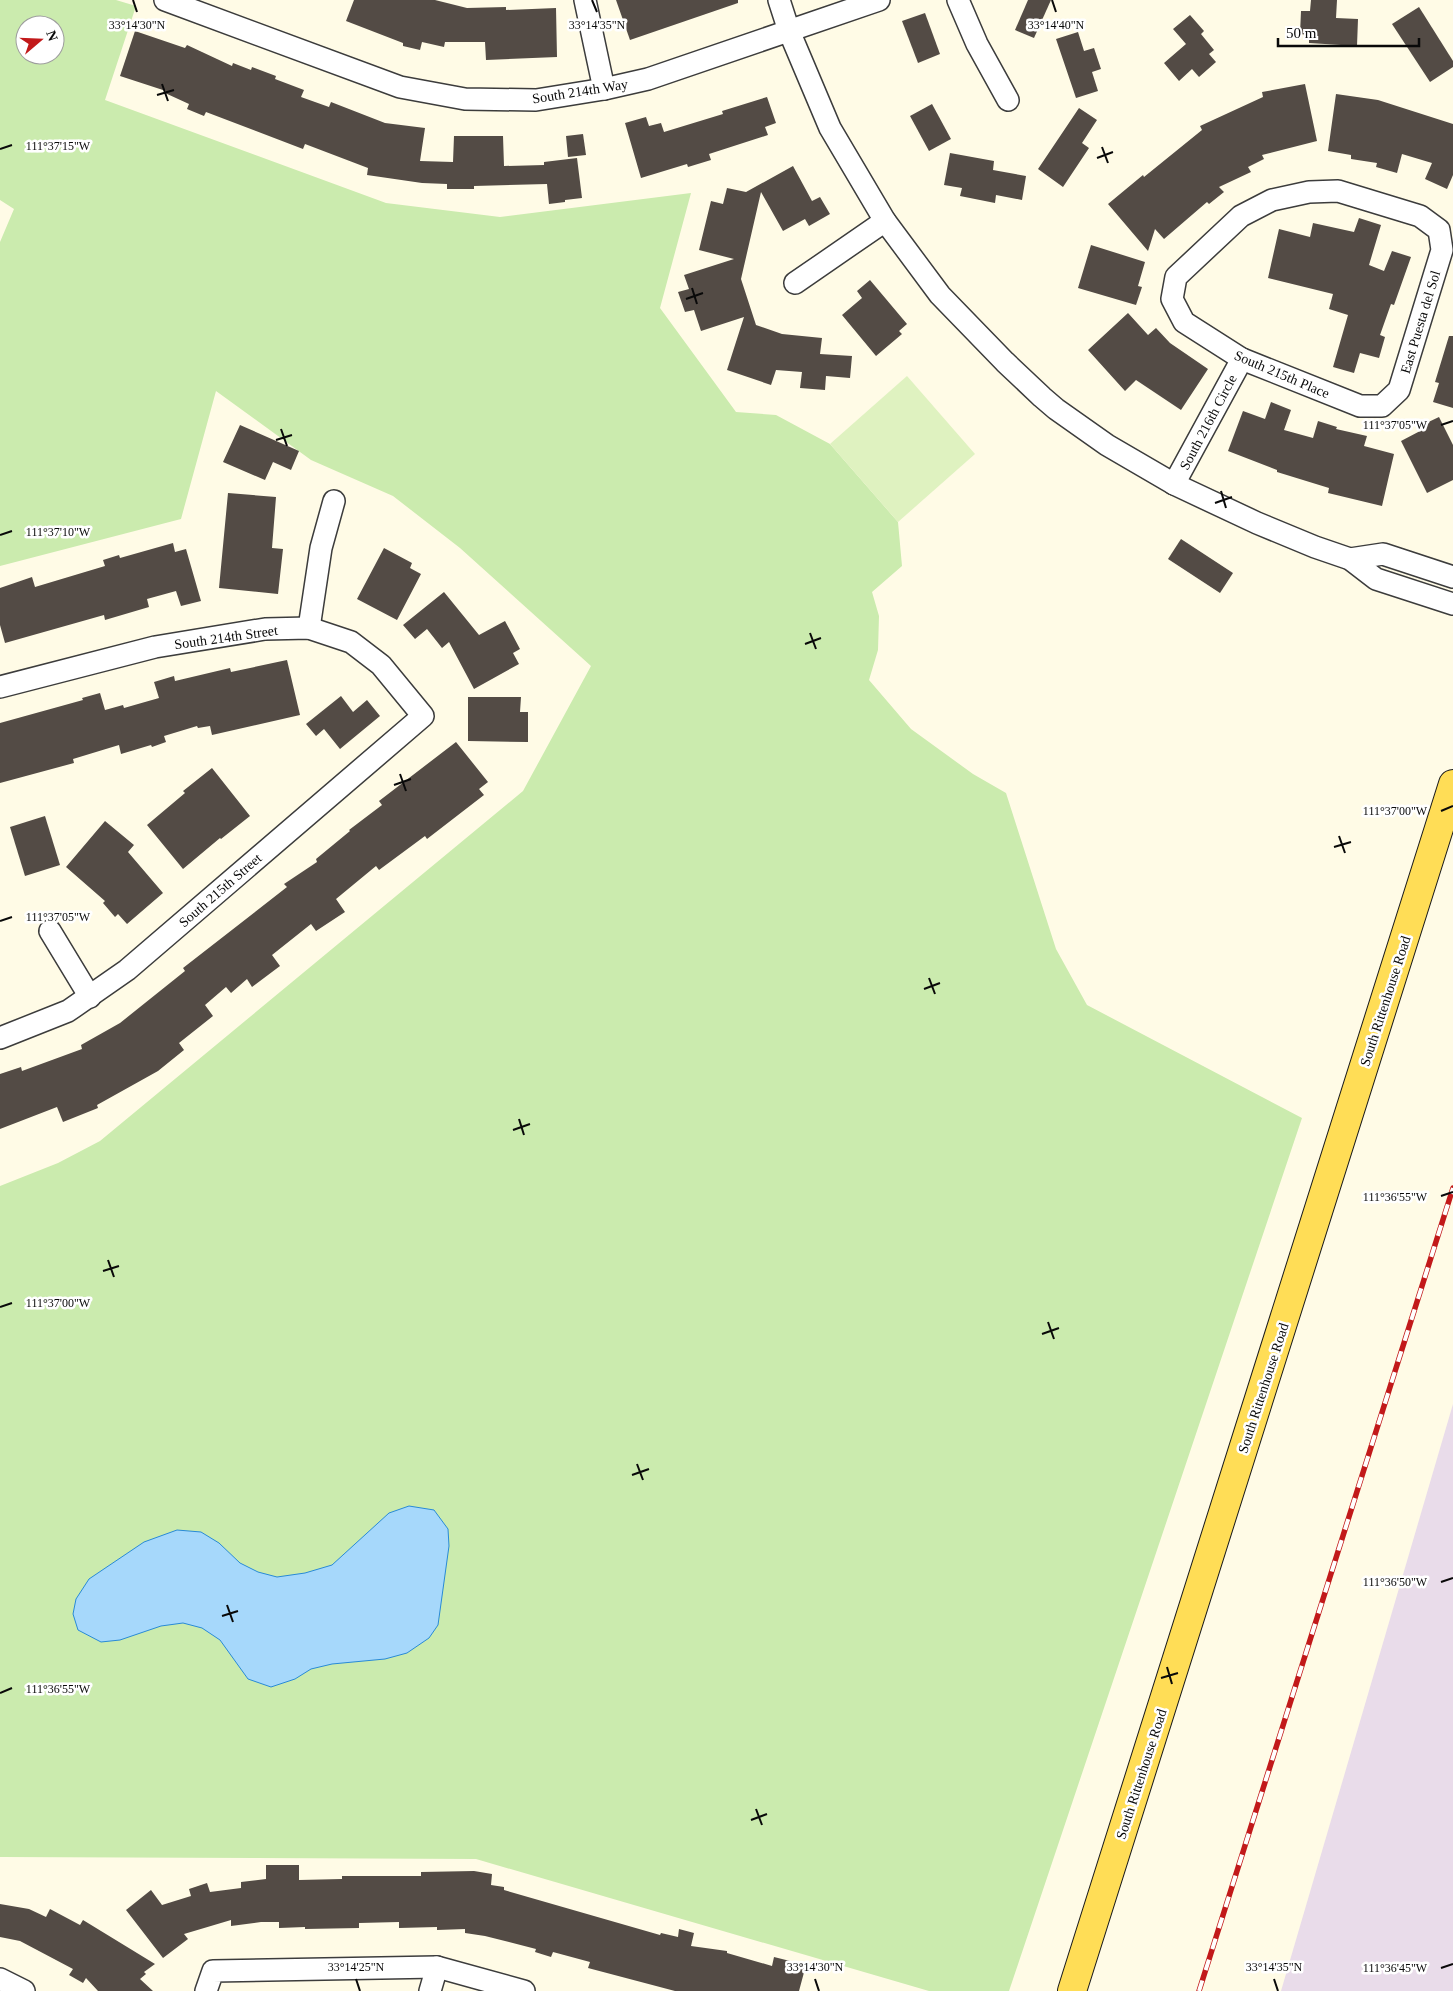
<svg xmlns="http://www.w3.org/2000/svg" width="1453" height="1991" font-family="'Times New Roman',serif">
  <rect width="100%" height="100%" fill="#fffbe6"/>
  <path fill="#e9dcea" d="M1453,1404V1991H1281Z"/>
  <path fill="#cbebae" fill-rule="evenodd" d="M0,0H116L136,6L105,100L386,203L500,217L691,193L660,308L736,412L776,415L830,444L898,522L902,566L872,592L879,616L878,650L869,680L911,729L973,774L1006,793L1056,949L1087,1005L1302,1118L1009,1991H929L476,1859L0,1857V1186L58,1163L100,1141L523,791L591,666L460,548L393,496L311,460L216,391L181,519L0,566V242L14,209L0,200ZM25,25H55V55H25Z"/>
  <path fill="#dff2c0" d="M907,376L975,454L898,522L830,444Z"/>
  <path fill="#a6d8fb" stroke="#288ad7" d="M409,1506L434,1510L448,1529L449,1546L438,1625L429,1638L407,1653L385,1659L332,1664L311,1669L295,1679L271,1687L248,1679L220,1640L202,1628L183,1623L161,1626L120,1640L101,1642L78,1630L73,1614L76,1599L89,1579L144,1542L177,1530L201,1532L219,1543L240,1563L258,1572L277,1577L305,1573L332,1565L389,1513Z"/>
  <g fill="#534b45">
    <path d="M354,0H435L467,8L506,7V10L556,8L557,57L486,60L485,42H445L444,47L422,42L420,50L403,46V43L346,21Z"/>
    <path d="M616,0H738V3L630,40Z"/>
    <path d="M1028,0H1051L1034,38L1015,30Z"/>
    <path d="M1311,0H1337L1336,18L1358,19L1357,46L1309,43V35L1300,34L1301,11H1310Z"/>
    <path d="M1419,7L1453,61V67L1430,82L1392,24Z"/>
    <path d="M925,13L940,54L918,63L902,21Z"/>
    <path d="M1190,15L1204,31L1201,34L1214,50L1209,54L1216,62L1199,77L1192,69L1179,81L1164,63L1186,44L1173,29Z"/>
    <path d="M135,31L185,48L187,45L232,66L233,63L251,70L252,67L276,76L275,79L304,90L301,97L329,107L331,102L385,123L425,128L420,161L453,162L454,136H503L504,166L544,165V162L577,158L582,198L565,200V202L549,204L547,184L474,186V189H447V184L422,183L367,175L368,168L305,144L303,149L206,112L204,116L187,109L189,104L165,93L166,91L120,76Z"/>
    <path d="M1078,32L1084,51L1094,48L1101,69L1092,72L1098,91L1076,98L1056,39Z"/>
    <path d="M1305,84L1317,141L1262,155L1264,159L1248,167L1251,172L1219,187L1224,192L1209,204L1207,202L1164,239L1155,229L1148,251L1108,204L1143,175L1144,177L1202,130L1200,126L1263,97L1262,92Z"/>
    <path d="M1336,94L1378,100L1453,124V175L1447,189L1425,179L1432,163L1402,154L1397,173L1376,167L1377,163L1351,159V155L1328,151Z"/>
    <path d="M767,97L776,123L765,127L768,135L709,154L711,160L688,167L687,164L641,178L625,123L646,117L649,126L661,123L664,132L723,114L722,111Z"/>
    <path d="M932,104L951,139L929,151L910,116Z"/>
    <path d="M1079,108L1097,120L1082,143L1089,148L1063,187L1038,169Z"/>
    <path d="M583,134L586,155L568,157L566,136Z"/>
    <path d="M950,153L994,161L993,170L1026,176L1022,200L996,195L995,203L960,196L962,188L944,185Z"/>
    <path d="M793,166L812,201L820,197L830,214L809,226L805,219L783,231L761,192L741,279L756,325L782,334L822,338L820,354L852,356L850,378L826,376L825,390L800,388L802,372L776,370L771,385L727,370L744,317L701,331L694,310L685,312L678,292L689,289L684,275L734,259L699,250L711,201L723,204L727,188L746,192Z"/>
    <path d="M1359,218L1381,225L1369,265L1384,271L1392,251L1411,257L1394,305L1391,304L1380,335L1385,337L1379,358L1360,353L1354,373L1333,367L1348,315L1329,309L1333,294L1268,278L1279,229L1310,237L1313,223L1354,232Z"/>
    <path d="M1091,245L1145,262L1138,286L1142,287L1136,305L1078,288Z"/>
    <path d="M870,280L907,324L899,331L902,334L876,356L842,315L862,298L857,291Z"/>
    <path d="M1128,313L1148,335L1156,328L1170,343L1208,369L1181,410L1136,380L1125,391L1088,350Z"/>
    <path d="M1449,336H1453V408L1433,402L1439,383L1435,382Z"/>
    <path d="M1271,402L1291,410L1284,430L1313,438L1318,421L1337,427L1336,429L1367,436L1364,446L1394,454L1382,506L1328,493L1329,488L1277,472V470L1228,451L1243,411L1265,419Z"/>
    <path d="M1439,417L1453,445V480L1427,493L1401,441L1422,430L1420,426Z"/>
    <path d="M240,425L299,451L291,470L273,462L265,480L223,462Z"/>
    <path d="M228,493L276,497L272,548L283,549L278,594L219,588Z"/>
    <path d="M1181,539L1233,573L1220,593L1168,559Z"/>
    <path d="M173,543L175,552L186,549L201,601L181,606L176,591L147,599L149,607L105,620L104,615L5,643L0,625V588L32,577L35,587L105,566L103,560L119,555L120,558Z"/>
    <path d="M384,548L412,563L410,568L421,574L397,620L357,599Z"/>
    <path d="M444,592L479,635L505,621L520,649L513,653L519,664L474,689L449,642L442,648L427,629L415,639L403,625Z"/>
    <path d="M287,660L300,715L212,735L210,726L198,728L197,726L164,736L166,742L152,747L151,745L121,754L119,745L73,759L74,763L0,783V723L83,700L82,698L100,693L105,710L123,705L124,708L159,698L154,682L174,676L175,681L230,668L231,672Z"/>
    <path d="M341,696L353,712L367,700L380,716L340,749L324,729L316,736L306,724Z"/>
    <path d="M468,697H521L520,712H528V742L468,741Z"/>
    <path d="M456,742L488,782L479,789L484,795L427,839L425,836L379,870L376,866L336,899L345,912L316,931L311,924L272,955L280,966L252,987L247,979L231,993L226,987L205,1005L213,1016L179,1043L184,1050L158,1071L97,1105L98,1108L63,1122L57,1107L0,1129V1074L21,1067L22,1071L82,1049L81,1045L120,1023L185,971L183,968L287,887L284,884L317,862L316,859L350,831L349,830L382,805L379,801Z"/>
    <path d="M212,768L250,816L221,839L220,838L183,869L147,825L185,793L183,791Z"/>
    <path d="M45,816L60,865L25,876L10,827Z"/>
    <path d="M105,821L134,845L128,852L163,893L127,924L118,914L115,917L103,903L105,901L66,867Z"/>
    <path d="M266,1865H299V1880L342,1879V1876H421V1872L474,1871L492,1874L491,1885L504,1887V1890L660,1935L661,1933L678,1937L679,1929L694,1933L691,1946L727,1951V1953L772,1966L774,1957L806,1965L799,1991H675L588,1968L590,1962L553,1952L551,1957L535,1952L536,1949L485,1936L465,1933V1929L437,1930V1927L399,1928V1922L359,1923V1928L305,1929V1927L279,1928V1922H261L231,1926V1920L184,1934L188,1939L163,1958L126,1910L151,1890L162,1905L191,1896L189,1889L207,1883L210,1892L241,1888V1882L266,1879Z"/>
    <path d="M0,1904L29,1909L46,1917L50,1909L80,1925L83,1920L155,1964L144,1972L146,1974L140,1979L153,1991H98L86,1978L83,1983L69,1975L73,1969L20,1941L0,1937Z"/>
  </g>
  <g fill="none" stroke-linecap="round" stroke-linejoin="round">
    <defs>
      <g id="minor">
        <path d="M165,0L400,87L465,99L536,100L604,89L648,79L879,0"/>
        <path d="M585,0L604,89"/>
        <path d="M779,0L789,31L830,128L885,221L940,295L1005,362L1042,397L1056,409L1107,445L1174,484L1257,523L1315,547L1350,559L1376,579L1453,604"/>
        <path d="M958,0L977,44L1008,100"/>
        <path d="M1338,191L1420,216L1439,230L1442,250L1399,390L1382,406H1360L1242,359L1184,322L1172,299L1176,277L1241,216L1272,200L1309,192Z"/>
        <path d="M795,283L885,221"/>
        <path d="M1174,484L1242,359"/>
        <path d="M1350,559L1383,554L1453,577"/>
        <path d="M309,628L321,548L334,501"/>
        <path d="M0,687L155,647L265,629L309,628L351,642L381,665L423,716L127,970L68,1011L0,1038"/>
        <path d="M50,931L90,997"/>
        <path d="M0,1979L24,1991"/>
        <path d="M206,1991L213,1971L437,1967L524,1991"/>
        <path d="M430,1991L437,1967"/>
      </g>
      <path id="major" d="M1072,1991L1453,784"/>
    </defs>
    <use href="#minor" stroke="#3c3c3c" stroke-width="24"/>
    <use href="#major" stroke="#1a1a1a" stroke-width="30"/>
    <use href="#minor" stroke="#fff" stroke-width="21"/>
    <use href="#major" stroke="#ffdd56" stroke-width="28"/>
    <defs>
      <path id="rail" d="M1199,1991L1453,1188"/>
    </defs>
    <use href="#rail" stroke="#c2191a" stroke-width="5.5"/>
    <use href="#rail" stroke="#fff" stroke-width="4" stroke-dasharray="11" stroke-linecap="butt"/>
  </g>
  <path fill="none" stroke="#090909" stroke-width="2" d="M133,0L137,12M592,0L597,12M1052,0L1056,12M162,84L168,101M157,95L174,90M1102,147L1108,163M0,149L12,145M1097,158L1113,152M692,288L697,304M686,299L703,293M1441,425L1453,421M281,429L287,446M276,440L292,435M1221,491L1226,508M1215,503L1232,497M0,535L12,531M810,633L816,649M805,644L821,638M400,774L406,791M394,785L411,779M1441,811L1453,806M1339,836L1345,853M1334,847L1351,842M0,921L12,917M929,978L935,994M924,989L940,983M519,1119L524,1135M513,1130L530,1124M1441,1196L1453,1192M108,1260L114,1277M103,1271L119,1266M0,1307L12,1303M1048,1322L1054,1339M1042,1334L1059,1328M637,1464L643,1480M632,1475L649,1469M1441,1582L1453,1578M227,1605L233,1622M222,1616L238,1611M1167,1667L1172,1684M1161,1678L1178,1673M0,1693L12,1688M756,1809L762,1825M751,1820L767,1814M1441,1968L1453,1964M356,1979L360,1991M815,1979L819,1991M1274,1979L1278,1991"/>
  <g text-anchor="middle" stroke-width="5" stroke-linejoin="round" paint-order="stroke">
    <g font-size="14" fill="#090909" stroke="#fff">
      <text transform="translate(580 91) rotate(-9)" y="5">South 214th Way</text>
      <text transform="translate(1420 322) rotate(-73)" y="5">East Puesta del Sol</text>
      <text transform="translate(1282 374) rotate(23)" y="5">South 215th Place</text>
      <text transform="translate(1208 422) rotate(-62)" y="5">South 216th Circle</text>
      <text transform="translate(226 637) rotate(-8)" y="5">South 214th Street</text>
      <text transform="translate(220 890) rotate(-41)" y="5">South 215th Street</text>
      <text transform="translate(1385 1001) rotate(-72)" y="5">South Rittenhouse Road</text>
      <text transform="translate(1263 1388) rotate(-72)" y="5">South Rittenhouse Road</text>
      <text transform="translate(1141 1774) rotate(-72)" y="5">South Rittenhouse Road</text>
    </g>
  </g>
  <g font-size="12" text-anchor="middle" fill="#090909" stroke="#fff" stroke-width="5" stroke-linejoin="round" paint-order="stroke">
    <text x="137" y="29">33°14'30"N</text>
    <text x="597" y="29">33°14'35"N</text>
    <text x="1056" y="29">33°14'40"N</text>
    <text x="58" y="150">111°37'15"W</text>
    <text x="1395" y="429">111°37'05"W</text>
    <text x="58" y="536">111°37'10"W</text>
    <text x="1395" y="815">111°37'00"W</text>
    <text x="58" y="921">111°37'05"W</text>
    <text x="1395" y="1201">111°36'55"W</text>
    <text x="58" y="1307">111°37'00"W</text>
    <text x="1395" y="1586">111°36'50"W</text>
    <text x="58" y="1693">111°36'55"W</text>
    <text x="356" y="1971">33°14'25"N</text>
    <text x="815" y="1971">33°14'30"N</text>
    <text x="1274" y="1971">33°14'35"N</text>
    <text x="1395" y="1972">111°36'45"W</text>
  </g>
  <g transform="translate(40 40) rotate(71)"><circle r="24" fill="#ffffff" stroke="#9d9d9d"/>
  <path d="M0-4L9 19L0 12L-9 19Z" fill="#c2191a"/>
  <text y="-8" font-size="14" font-weight="bold" text-anchor="middle" fill="#090909">N</text>
  </g>
  <path d="M1278 38v8h141v-8" fill="none" stroke="#090909" stroke-width="2.5"/>
  <text x="1286" y="38" font-size="15" fill="#090909" stroke="#ffffff" stroke-width="4" paint-order="stroke">50 m</text>
</svg>
